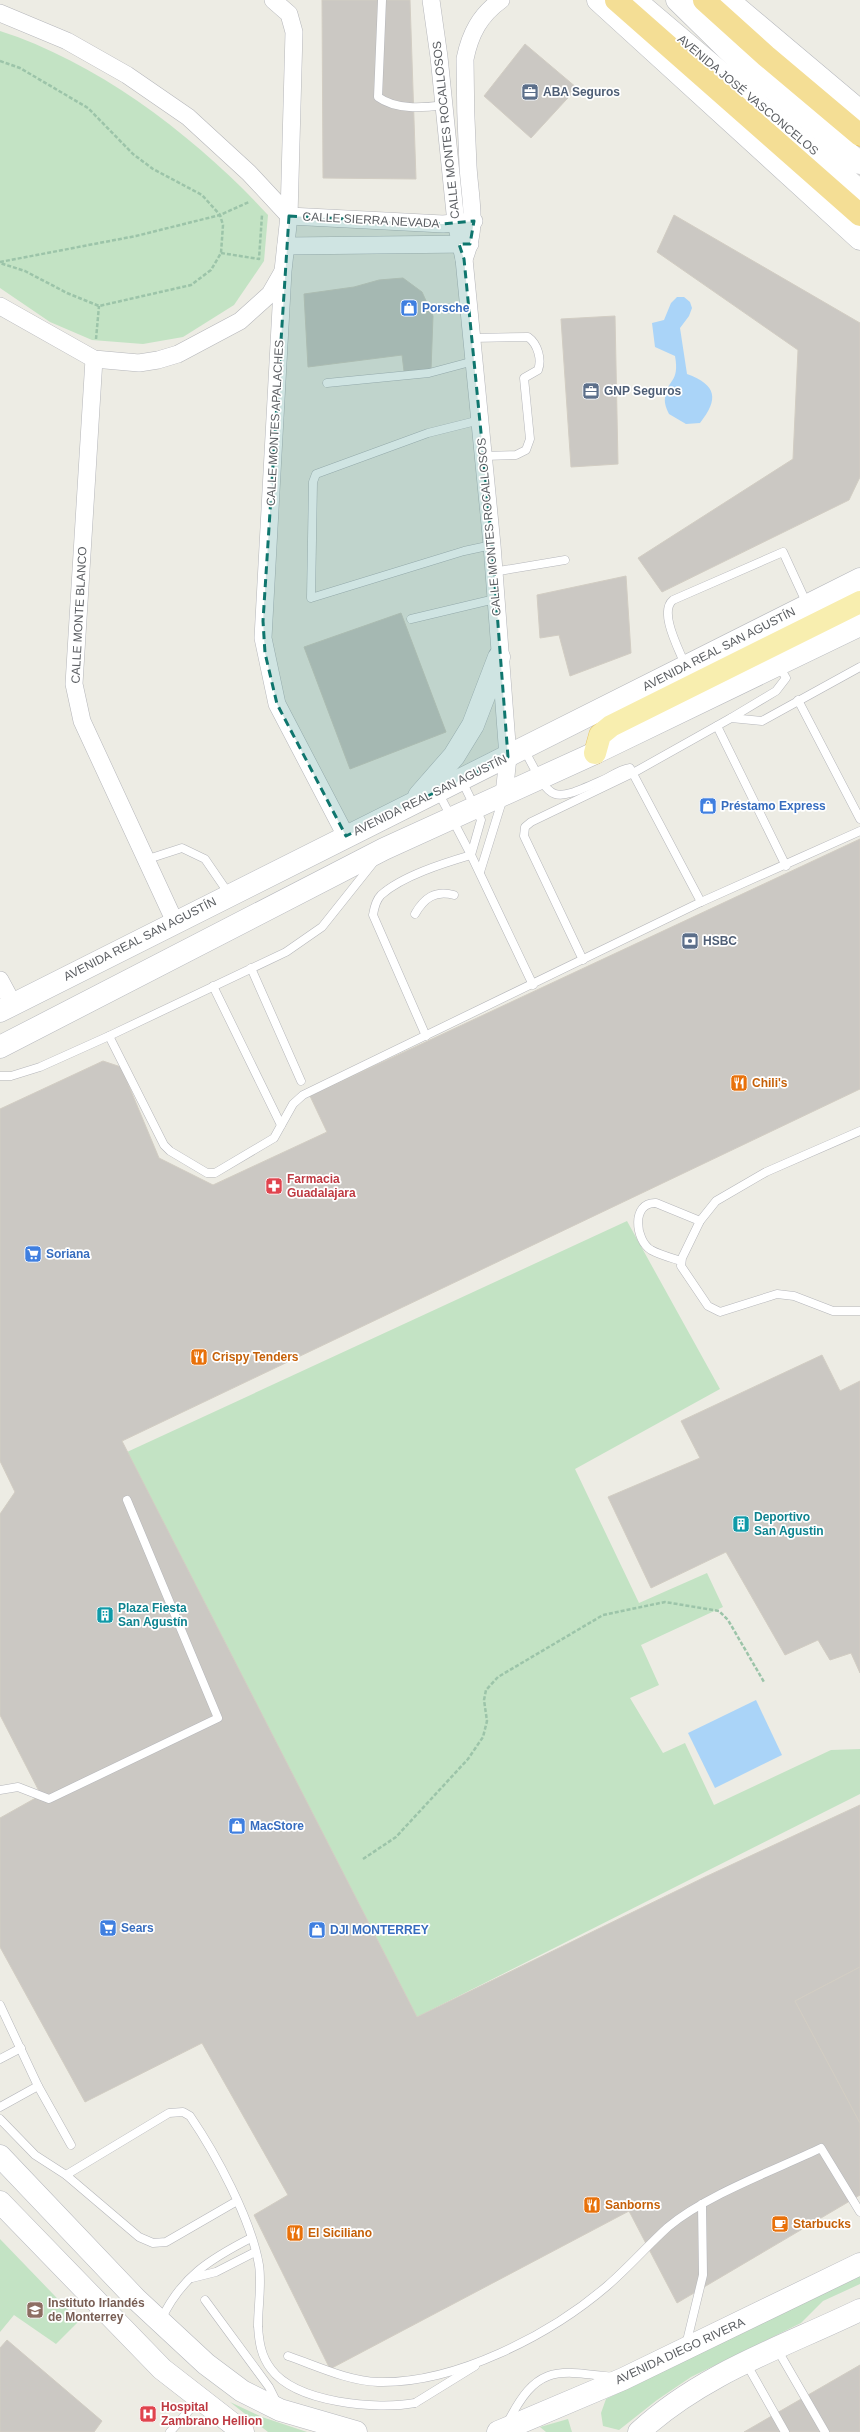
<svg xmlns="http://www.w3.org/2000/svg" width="860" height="2432" font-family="Arial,sans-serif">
  <rect width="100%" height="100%" fill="#edece4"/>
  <g fill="#c3e3c4">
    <path d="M0,31C100,63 198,139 268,215L264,261L234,305L183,337L143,344L92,340L50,322L0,288Z"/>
    <path d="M627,1221L720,1389L575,1469L639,1603L707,1573L723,1607L641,1645L659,1685L630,1698L663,1753L685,1743L714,1805L831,1750L860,1749V1794L417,2017L127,1452Z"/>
    <path d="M0,2239L79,2321L56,2344L14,2315L0,2332Z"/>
    <path d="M860,2276V2284L823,2301L801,2323L691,2377L657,2400L619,2430L603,2426L601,2413L606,2399Z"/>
    <path d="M230,2402L262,2417L307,2432H268Z"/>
    <path d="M568,2419L572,2432H546L540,2427Z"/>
  </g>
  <g fill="#aad4f8">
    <path d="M677,297H684L690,302L692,308L689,316L680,328L687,374C717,385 719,399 700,423L686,424L669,414C667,410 664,403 665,398C667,379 680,383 675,356L655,347L652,323L664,320L671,303Z"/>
    <path d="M756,1700L782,1755L715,1788L688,1733Z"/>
  </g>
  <g fill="#cbc8c3" stroke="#d2cdc3">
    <path d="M322,0H410L416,179L323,178Z"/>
    <path d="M525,44L577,88L531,138L484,96Z"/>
    <path d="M674,215L860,323V477L849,500L662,592L638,558L793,459L798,350L657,252Z"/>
    <path d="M403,278L422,292L433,316L431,370L404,371L402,355L308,367L304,294L354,287L379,280Z"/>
    <path d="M615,316L618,464L571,467L561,319Z"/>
    <path d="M626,576L631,653L570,676L559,635L540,638L537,595Z"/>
    <path d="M401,613L446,732L350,769L304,647Z"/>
    <path d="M860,839V1089L122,1441L417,2017L705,1877L860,1805V1967L795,2001L860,2123V2195L677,2303L629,2211L330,2369L254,2215L288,2195L202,2043L85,2102L0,1947V1818L41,1795L0,1715V1514L15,1492L0,1461V1109L103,1061L121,1067L159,1158L213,1185L327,1132L310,1096Z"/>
    <path d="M822,1355L840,1391L860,1381V1673L851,1653L830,1660L818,1640L785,1655L726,1552L651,1588L608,1497L700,1458L681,1421Z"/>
    <path d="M860,1967V2123L795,2001Z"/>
    <path d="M7,2340L102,2421L94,2432H0V2348Z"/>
    <path d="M860,2365V2432H744Z"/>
  </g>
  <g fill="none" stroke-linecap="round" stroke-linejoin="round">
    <defs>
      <g id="lane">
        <path d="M382,0L378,97C396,110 422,108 444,105"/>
        <path d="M472,338L528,337C538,344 542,360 538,370L524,378L530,439L526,450L516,455L483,456"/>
        <path d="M327,383L429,373L474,361"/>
        <path d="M480,420L428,433L316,474L313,482L311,598L464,551L492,545"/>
        <path d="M493,572L565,560"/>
        <path d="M411,619L495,599"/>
        <path d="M685,665C680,651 658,612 673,600L783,552L807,604"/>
        <path d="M798,700L860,819"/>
        <path d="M731,718L776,691L786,678L779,666"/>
        <path d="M717,726L786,866"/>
        <path d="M524,749C553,805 550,803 607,778C614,774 622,769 630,768L701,902"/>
        <path d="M462,781L481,820L471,855L533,985"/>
        <path d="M145,860L182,848L205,859L229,894"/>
        <path d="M480,872L503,798"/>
        <path d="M415,914C424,898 435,890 454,895"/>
        <path d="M583,960L524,836L525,827L531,822L633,773L731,718L762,721L860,667"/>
        <path d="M251,968L301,1081"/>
        <path d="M213,986L281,1125"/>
        <path d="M109,1036L164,1145L170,1151L207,1173H215L274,1138L293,1104L303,1095L701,902L860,831"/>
        <path d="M426,1036L373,915C374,909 376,900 381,895C402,876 444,863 471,855L438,792"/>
        <path d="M0,1076H11L40,1067L109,1036L286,952L322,927L373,863"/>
        <path d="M860,1131L766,1172L716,1201L700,1221L682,1258L681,1266L708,1306L720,1312L777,1294L794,1296L833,1311H860"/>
        <path d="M681,1261C672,1258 660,1255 651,1250C635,1240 631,1202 656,1203L700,1221"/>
        <path d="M0,1790L18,1787L49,1799L218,1718L127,1500"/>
        <path d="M0,2005L38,2086L71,2145"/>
        <path d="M0,2059L21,2048"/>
        <path d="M0,2107L38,2086"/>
        <path d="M0,2119L35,2155L66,2175"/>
        <path d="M237,2201L166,2242L153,2243L139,2237L66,2175L169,2113L183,2112L190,2116C216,2154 251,2219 259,2265C262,2284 258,2306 258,2326"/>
        <path d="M192,2278L216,2272L255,2252"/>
        <path d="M205,2300L269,2387L277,2403"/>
        <path d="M161,2320C181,2277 210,2259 251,2238"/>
        <path d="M686,2345L703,2275L702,2204"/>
        <path d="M777,2349L825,2432"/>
        <path d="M288,2356C317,2366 348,2381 378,2382C455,2384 550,2335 607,2286C628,2268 647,2246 668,2227C706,2195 775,2170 821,2148L860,2212"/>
        <path d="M746,2363L785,2432"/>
        <path d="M415,2403L475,2366"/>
        <path d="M508,2422C537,2365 555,2370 613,2377"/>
        <path d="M170,2432L200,2398"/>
      </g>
      <g id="street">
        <path d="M273,0L289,14L294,32L289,216L283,271L263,638L277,704L346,836"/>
        <path d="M431,0L439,57L456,223L464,259L492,545L508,757L504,795"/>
        <path d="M0,13L67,41L127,75L188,117L249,173L289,216L443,224L474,221"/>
        <path d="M286,246L470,244"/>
        <path d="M464,259C478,225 470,200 468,166C466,130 465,94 465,59C470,34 480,15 501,0"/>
        <path d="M0,306L94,359L139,363L158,360L178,354L240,321L270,294L282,273"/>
        <path d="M94,359L74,684L82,721L175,922"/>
        <path d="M0,980L13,1004"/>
      </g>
      <g id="secondary">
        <path d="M598,0L860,239"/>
        <path d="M635,0L860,191"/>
        <path d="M677,0L734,56L860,163"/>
        <path d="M728,0L860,111"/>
        <path d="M419,796L454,756L473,725L499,657"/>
        <path d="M0,1011L860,579"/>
        <path d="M0,1047L384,849L595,753L860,625"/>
        <path d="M0,2156L136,2299L206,2364L242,2391L280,2410L356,2432"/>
        <path d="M0,2202L162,2369L243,2432"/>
        <path d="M498,2432L623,2379L860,2264"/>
        <path d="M639,2432C703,2373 783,2347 860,2310"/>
      </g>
      <path id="primary" d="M595,753L600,735L611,726L860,602"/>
      <g id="highway">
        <path d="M616,0L860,215"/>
        <path d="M704,0L766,56L860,135"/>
      </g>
    </defs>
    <use href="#lane" stroke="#b5b6ba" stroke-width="9"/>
    <use href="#street" stroke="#b5b6ba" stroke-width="18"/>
    <use href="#secondary" stroke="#b6b8bd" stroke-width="23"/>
    <use href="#primary" stroke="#e5c465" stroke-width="23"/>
    <use href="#highway" stroke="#dea413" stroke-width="23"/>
    <g stroke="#9cc4a9" stroke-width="2.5" stroke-dasharray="4 2" stroke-linecap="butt">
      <path d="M0,61L20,68L88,108L133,154L153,169L202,195L220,215L223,225L221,253L211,270L191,285L99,306L67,293L25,271L0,263"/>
      <path d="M221,253L259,259L262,215"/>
      <path d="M0,262L136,236L220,215L249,202"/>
      <path d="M96,339L99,306"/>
      <path d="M363,1859L396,1837L468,1759L483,1737L487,1721L484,1700L486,1690L498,1677L603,1615L665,1602L719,1611L728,1620L764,1682"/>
    </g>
    <use href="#lane" stroke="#fff" stroke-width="8"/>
    <use href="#street" stroke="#fff" stroke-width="17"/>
    <use href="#secondary" stroke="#fff" stroke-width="22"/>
    <use href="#primary" stroke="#f8eeaf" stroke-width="22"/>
    <use href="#highway" stroke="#f4de95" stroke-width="22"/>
    <defs>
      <path id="lane-bridge" d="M258,2326C259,2342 261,2356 271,2369C296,2403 377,2410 415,2403"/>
    </defs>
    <use href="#lane-bridge" stroke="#b5b6ba" stroke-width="9" stroke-linecap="butt"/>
    <use href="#lane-bridge" stroke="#fff" stroke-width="8"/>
  </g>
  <path fill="#0f766e" fill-opacity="0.2" stroke="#0f766e" stroke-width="3" stroke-dasharray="8 5" stroke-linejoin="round" d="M289,216L443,224L474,221L470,244H459L464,259L492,545L508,757L346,836L277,704L265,653L263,621Z"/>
  <defs>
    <symbol id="office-square" viewBox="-11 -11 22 22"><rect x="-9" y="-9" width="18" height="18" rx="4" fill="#5c6f8a" stroke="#fff"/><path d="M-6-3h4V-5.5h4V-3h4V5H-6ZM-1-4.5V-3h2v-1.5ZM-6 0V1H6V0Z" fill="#fff"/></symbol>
    <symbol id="shop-square" viewBox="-11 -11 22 22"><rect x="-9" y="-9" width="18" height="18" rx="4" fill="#3f7fe0" stroke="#fff"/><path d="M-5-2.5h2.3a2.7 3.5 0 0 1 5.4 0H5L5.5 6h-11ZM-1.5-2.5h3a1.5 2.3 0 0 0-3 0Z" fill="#fff"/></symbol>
    <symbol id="bank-square" viewBox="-11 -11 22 22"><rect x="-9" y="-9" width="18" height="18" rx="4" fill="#5c6f8a" stroke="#fff"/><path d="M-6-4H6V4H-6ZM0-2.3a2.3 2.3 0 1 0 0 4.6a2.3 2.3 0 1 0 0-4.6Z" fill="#fff"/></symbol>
    <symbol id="restaurant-square" viewBox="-11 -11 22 22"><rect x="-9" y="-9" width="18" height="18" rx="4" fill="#e8710a" stroke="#fff"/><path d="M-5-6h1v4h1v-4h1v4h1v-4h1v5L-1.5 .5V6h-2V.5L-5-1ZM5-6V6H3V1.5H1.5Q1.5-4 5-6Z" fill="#fff"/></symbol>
    <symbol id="pharmacy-square" viewBox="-11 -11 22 22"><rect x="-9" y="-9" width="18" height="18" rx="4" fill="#e0444e" stroke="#fff"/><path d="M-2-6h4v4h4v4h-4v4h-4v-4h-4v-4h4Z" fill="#fff"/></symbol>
    <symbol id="supermarket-square" viewBox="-11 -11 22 22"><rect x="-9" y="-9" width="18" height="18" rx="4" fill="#3f7fe0" stroke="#fff"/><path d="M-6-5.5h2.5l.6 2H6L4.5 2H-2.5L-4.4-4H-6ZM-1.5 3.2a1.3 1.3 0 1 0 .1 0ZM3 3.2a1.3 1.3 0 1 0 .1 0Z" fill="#fff"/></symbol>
    <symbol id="building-square" viewBox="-11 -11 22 22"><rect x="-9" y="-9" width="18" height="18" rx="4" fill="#0f9aa8" stroke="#fff"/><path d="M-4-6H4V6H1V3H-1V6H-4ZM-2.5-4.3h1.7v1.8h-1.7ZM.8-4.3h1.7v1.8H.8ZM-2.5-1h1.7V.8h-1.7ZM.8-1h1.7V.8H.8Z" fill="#fff"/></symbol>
    <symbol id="cafe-square" viewBox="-11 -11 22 22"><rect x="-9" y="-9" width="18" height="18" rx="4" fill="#e8710a" stroke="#fff"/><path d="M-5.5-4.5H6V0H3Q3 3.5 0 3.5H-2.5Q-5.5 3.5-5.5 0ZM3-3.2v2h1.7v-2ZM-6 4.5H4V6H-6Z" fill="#fff"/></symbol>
    <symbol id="university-square" viewBox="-11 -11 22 22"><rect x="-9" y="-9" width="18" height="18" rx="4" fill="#8d6e63" stroke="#fff"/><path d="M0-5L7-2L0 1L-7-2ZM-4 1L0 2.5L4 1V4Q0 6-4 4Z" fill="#fff"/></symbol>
    <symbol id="hospital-square" viewBox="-11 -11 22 22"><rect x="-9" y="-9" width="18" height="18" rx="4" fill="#e0444e" stroke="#fff"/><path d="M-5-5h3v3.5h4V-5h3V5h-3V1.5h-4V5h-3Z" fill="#fff"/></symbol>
  </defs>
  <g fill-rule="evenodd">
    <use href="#office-square" x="520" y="82" width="20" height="20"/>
    <use href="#shop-square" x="399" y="298" width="20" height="20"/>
    <use href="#office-square" x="581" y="381" width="20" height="20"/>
    <use href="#shop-square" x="698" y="796" width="20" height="20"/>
    <use href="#bank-square" x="680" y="931" width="20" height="20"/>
    <use href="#restaurant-square" x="729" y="1073" width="20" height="20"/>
    <use href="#pharmacy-square" x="264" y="1176" width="20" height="20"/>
    <use href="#supermarket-square" x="23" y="1244" width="20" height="20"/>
    <use href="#restaurant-square" x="189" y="1347" width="20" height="20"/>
    <use href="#building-square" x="731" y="1514" width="20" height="20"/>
    <use href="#building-square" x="95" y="1605" width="20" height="20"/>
    <use href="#shop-square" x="227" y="1816" width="20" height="20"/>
    <use href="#supermarket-square" x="98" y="1918" width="20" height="20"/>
    <use href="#shop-square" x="307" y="1920" width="20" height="20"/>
    <use href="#restaurant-square" x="582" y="2195" width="20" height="20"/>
    <use href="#cafe-square" x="770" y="2214" width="20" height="20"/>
    <use href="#restaurant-square" x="285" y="2223" width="20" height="20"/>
    <use href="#university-square" x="25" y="2300" width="20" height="20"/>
    <use href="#hospital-square" x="138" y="2404" width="20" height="20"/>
  </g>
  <g text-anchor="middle" stroke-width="3.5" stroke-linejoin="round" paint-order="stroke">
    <g font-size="12" font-weight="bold" fill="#4e5e75" stroke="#fff" text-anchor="start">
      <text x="543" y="96">ABA Seguros</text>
      <text x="604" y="395">GNP Seguros</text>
      <text x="703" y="945">HSBC</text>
    </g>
    <g font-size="12" fill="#5c5f63" stroke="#fff">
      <text transform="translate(748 95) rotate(40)" y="4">AVENIDA JOSÉ VASCONCELOS</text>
      <text transform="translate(446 130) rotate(-96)" y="4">CALLE MONTES ROCALLOSOS</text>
      <text transform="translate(371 220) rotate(3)" y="4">CALLE SIERRA NEVADA</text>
      <text transform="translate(275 423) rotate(-87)" y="4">CALLE MONTES APALACHES</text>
      <text transform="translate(489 527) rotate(-95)" y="4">CALLE MONTES ROCALLOSOS</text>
      <text transform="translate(79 615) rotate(-87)" y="4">CALLE MONTE BLANCO</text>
      <text transform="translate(719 649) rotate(-27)" y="4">AVENIDA REAL SAN AGUSTÍN</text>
      <text transform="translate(430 795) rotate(-26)" y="4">AVENIDA REAL SAN AGUSTÍN</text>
      <text transform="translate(140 939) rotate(-27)" y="4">AVENIDA REAL SAN AGUSTÍN</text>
      <text transform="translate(680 2351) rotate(-25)" y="4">AVENIDA DIEGO RIVERA</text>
    </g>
    <g font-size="12" font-weight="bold" fill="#366cbe" stroke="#fff" text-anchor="start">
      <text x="422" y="312">Porsche</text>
      <text x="721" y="810">Préstamo Express</text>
      <text x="46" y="1258">Soriana</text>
      <text x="250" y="1830">MacStore</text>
      <text x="121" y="1932">Sears</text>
      <text x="330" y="1934">DJI MONTERREY</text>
    </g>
    <g font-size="12" font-weight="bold" fill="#c56008" stroke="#fff" text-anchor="start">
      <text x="752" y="1087">Chili's</text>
      <text x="212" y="1361">Crispy Tenders</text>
      <text x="605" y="2209">Sanborns</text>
      <text x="793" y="2228">Starbucks</text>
      <text x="308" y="2237">El Siciliano</text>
    </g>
    <g font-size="12" font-weight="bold" fill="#be3a42" stroke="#fff" text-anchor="start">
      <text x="287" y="1183">Farmacia<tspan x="287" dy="14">Guadalajara</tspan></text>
      <text x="161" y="2411">Hospital<tspan x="161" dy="14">Zambrano Hellion</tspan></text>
    </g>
    <g font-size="12" font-weight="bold" fill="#0d838f" stroke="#fff" text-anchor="start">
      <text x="754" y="1521">Deportivo<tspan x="754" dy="14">San Agustin</tspan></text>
      <text x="118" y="1612">Plaza Fiesta<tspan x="118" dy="14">San Agustín</tspan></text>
    </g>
    <g font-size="12" font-weight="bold" fill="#785e54" stroke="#fff" text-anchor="start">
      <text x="48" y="2307">Instituto Irlandés<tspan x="48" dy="14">de Monterrey</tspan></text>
    </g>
  </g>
</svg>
